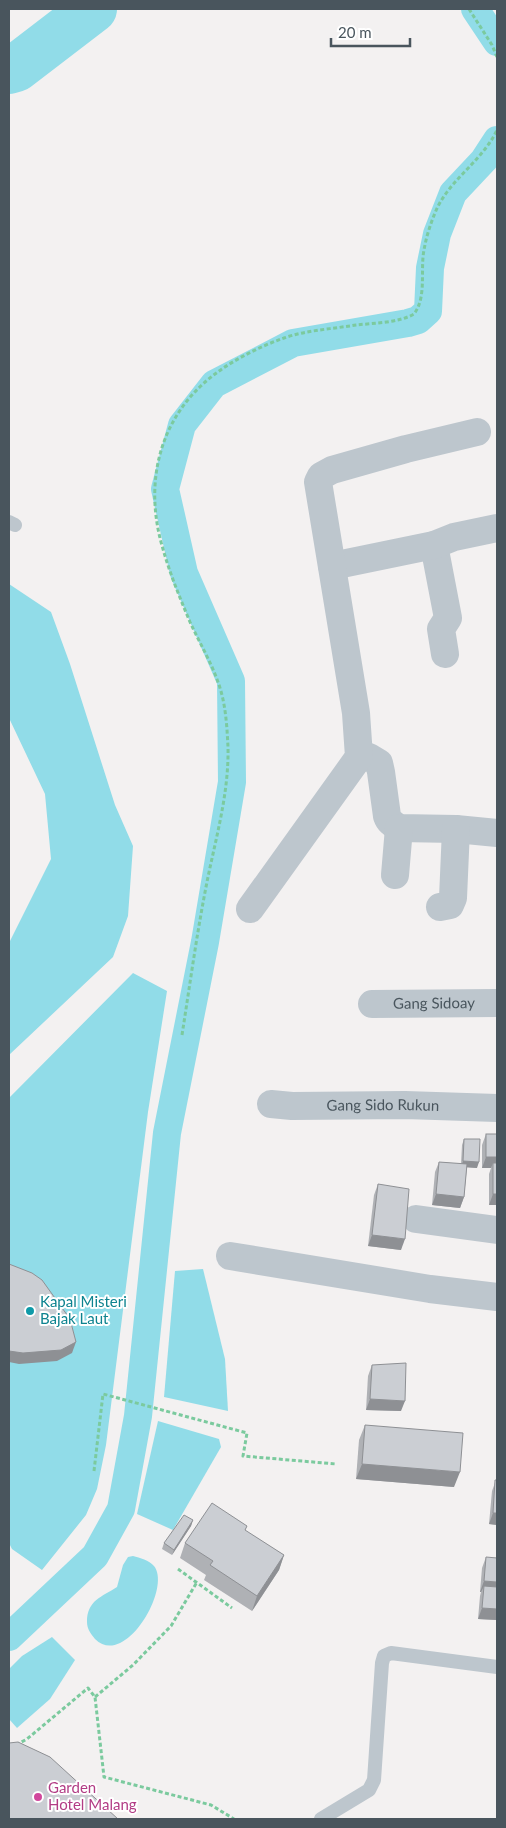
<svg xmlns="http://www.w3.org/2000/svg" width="506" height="1828" font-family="Lato,sans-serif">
  <rect width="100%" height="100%" fill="#f3f1f1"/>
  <g fill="#91dce8">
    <path d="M9,584L51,612L70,664L115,805L133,846L128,916L113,957L9,1055V943L51,859L45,794L9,718Z"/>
    <path d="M133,973L167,991L148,1112L106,1445L97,1489L86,1515L42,1570L12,1549L9,1543V1098Z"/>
    <path d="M203,1269L225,1359L228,1411L164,1397L175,1271Z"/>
    <path d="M158,1421L219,1439L221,1447L173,1530L137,1514Z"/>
    <path d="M133,1556C140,1558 149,1560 154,1566C172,1588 125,1669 95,1639C91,1634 87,1629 87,1622C87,1600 102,1597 117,1587L123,1565L128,1557Z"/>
    <path d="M52,1637L75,1660L50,1699L17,1728L9,1719V1669L22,1656Z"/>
  </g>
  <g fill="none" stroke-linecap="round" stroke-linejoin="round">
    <g stroke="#91dce8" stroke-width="28">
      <path d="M475,9L497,42"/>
      <path d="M9,1637L95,1556L121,1509L138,1416L167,1133L205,942L232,782L231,681L184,573L165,489L182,425L214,384L293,343L408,323L418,320L428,311L430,268L437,234L453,193L484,160L497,140"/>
    </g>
    <path stroke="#91dce8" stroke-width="48" d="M9,70L16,68L93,9"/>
    <g stroke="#7bca9e" stroke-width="3" stroke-dasharray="4 2.5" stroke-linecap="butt">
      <path d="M469,9L492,45L497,57"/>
      <path d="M182,1035C190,984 197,932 207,882C216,837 229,793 228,747C227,728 226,707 220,688C213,665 200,644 190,622C180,598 170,574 163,549C143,483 159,416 215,374C235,359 261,346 284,338C307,330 332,329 356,325C374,323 398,323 414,314C427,297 420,270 424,250C426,238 430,225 435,213C448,180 482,162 497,130"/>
      <path d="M94,1471L103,1394L247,1433L243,1456L336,1464"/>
      <path d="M178,1569L232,1608"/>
      <path d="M95,1697L133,1665L171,1626L197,1582"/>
      <path d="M16,1745L27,1739L88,1688L95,1697L104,1777L211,1805L234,1819"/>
    </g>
    <g stroke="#bdc6cd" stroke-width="14">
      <path d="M9,522L15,525"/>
      <path d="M321,1819L369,1790L374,1780L382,1663L384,1656L391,1653L497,1667"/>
    </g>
    <g stroke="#bdc6cd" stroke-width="28">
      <path d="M434,545L448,618L441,629L445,654"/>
      <path d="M332,566L434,545L454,537L497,528"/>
      <path d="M359,757H369L379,763L381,772L387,816C389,822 393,824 399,828L456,829L497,833"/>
      <path d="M395,875L399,828"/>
      <path d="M440,907L450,905L453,898L456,829"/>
      <path d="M250,909L359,757L356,713L318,482L321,476L332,470L406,449L477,432"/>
      <path id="s1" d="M372,1004L497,1003"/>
      <path id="s2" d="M271,1104L292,1106L405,1105L497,1108"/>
      <path d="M416,1219L497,1230"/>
      <path d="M230,1256L430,1289L497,1297"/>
    </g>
  </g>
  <g fill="#afb1b5">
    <path d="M486,1134H497V1205H489V1174L491,1168H482V1145Z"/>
    <path d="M464,1139L477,1168L467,1167L464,1197L460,1208L432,1205L435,1172L439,1162L461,1164L462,1145Z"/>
    <path d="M378,1184L401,1250L368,1246L374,1195Z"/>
    <path d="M372,1365L401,1411L366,1410L368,1376Z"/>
    <path d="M365,1425L454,1487L356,1479L359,1440Z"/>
    <path d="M497,1451V1525L489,1524L492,1491L496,1480Z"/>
    <path d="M193,1520L191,1526L172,1555L162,1549L164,1543Z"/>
    <path d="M247,1526L245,1531L284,1555L279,1570L252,1611L204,1580L206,1575L180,1558L185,1543Z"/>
    <path d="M486,1557L497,1620L478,1619L480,1596L481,1592H480L482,1568Z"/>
  </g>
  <g fill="#8e9094">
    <path d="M486,1157H497V1168L493,1163L491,1168H482Z"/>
    <path d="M463,1161L479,1162L477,1168L461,1167Z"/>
    <path d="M436,1194L464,1197L460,1208L432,1205Z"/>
    <path d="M493,1194H497V1205H489Z"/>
    <path d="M372,1235L405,1239L401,1250L368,1246Z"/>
    <path d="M76,1342L72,1353L57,1361L19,1364L9,1362V1351Z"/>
    <path d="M370,1399L405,1401L401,1411L366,1410Z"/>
    <path d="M362,1464L460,1472L454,1487L356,1479Z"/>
    <path d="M493,1513H497V1525L489,1524Z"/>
    <path d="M193,1520L191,1526L172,1555L174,1550Z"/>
    <path d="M284,1555L279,1570L252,1611L257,1596Z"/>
    <path d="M484,1581L497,1582V1593L484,1586L481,1592H480Z"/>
    <path d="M482,1608L497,1609V1620L478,1619Z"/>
  </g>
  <g fill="#cbced3" stroke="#8e9094">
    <rect x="486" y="1134" width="11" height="23"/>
    <path d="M464,1139H480L479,1162L463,1161Z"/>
    <path d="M439,1162L467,1164L464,1197L436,1194Z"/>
    <rect x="493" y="1163" width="4" height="31"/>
    <path d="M378,1184L409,1189L405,1239L372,1235Z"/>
    <path d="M9,1264L32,1273L42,1280L70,1319L76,1342L61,1350L23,1353L9,1351Z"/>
    <path d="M406,1363L405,1401L370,1399L372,1365Z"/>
    <path d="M365,1425L463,1433L460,1472L362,1464Z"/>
    <path d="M495,1480H497V1513H493Z"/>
    <path d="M212,1503L247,1526L245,1530L284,1555L257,1596L210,1565L213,1561L185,1543Z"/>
    <path d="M184,1515L193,1520L174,1550L164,1543Z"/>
    <path d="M486,1557L497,1558V1582L484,1581Z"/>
    <path d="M484,1586L497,1587V1609L482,1608Z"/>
    <path d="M18,1742L50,1757L118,1819H9V1743Z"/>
  </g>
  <circle fill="#0f9aa8" stroke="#fff" stroke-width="2" cx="30" cy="1311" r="5"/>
  <circle fill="#d1479c" stroke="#fff" stroke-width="2" cx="38" cy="1797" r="5"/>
  <g text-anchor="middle" stroke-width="4" stroke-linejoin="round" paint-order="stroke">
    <g font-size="15" fill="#49555d" stroke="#fff">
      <text dy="5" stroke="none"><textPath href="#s1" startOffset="62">Gang Sidoay</textPath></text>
      <text dy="5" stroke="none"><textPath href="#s2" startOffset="112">Gang Sido Rukun</textPath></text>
    </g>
    <g font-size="15" fill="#0d838f" stroke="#fff" text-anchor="start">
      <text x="40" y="1307">Kapal Misteri<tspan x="40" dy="17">Bajak Laut</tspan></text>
    </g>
    <g font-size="15" fill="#b23c85" stroke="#fff" text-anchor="start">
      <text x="48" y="1793">Garden<tspan x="48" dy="17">Hotel Malang</tspan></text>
    </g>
  </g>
  <rect width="506" height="1828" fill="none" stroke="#49555d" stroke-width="20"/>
  <path d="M331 38v8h79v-8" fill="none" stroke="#49555d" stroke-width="2.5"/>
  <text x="338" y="38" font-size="15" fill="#49555d" stroke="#ffffff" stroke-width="4" paint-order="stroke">20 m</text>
</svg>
